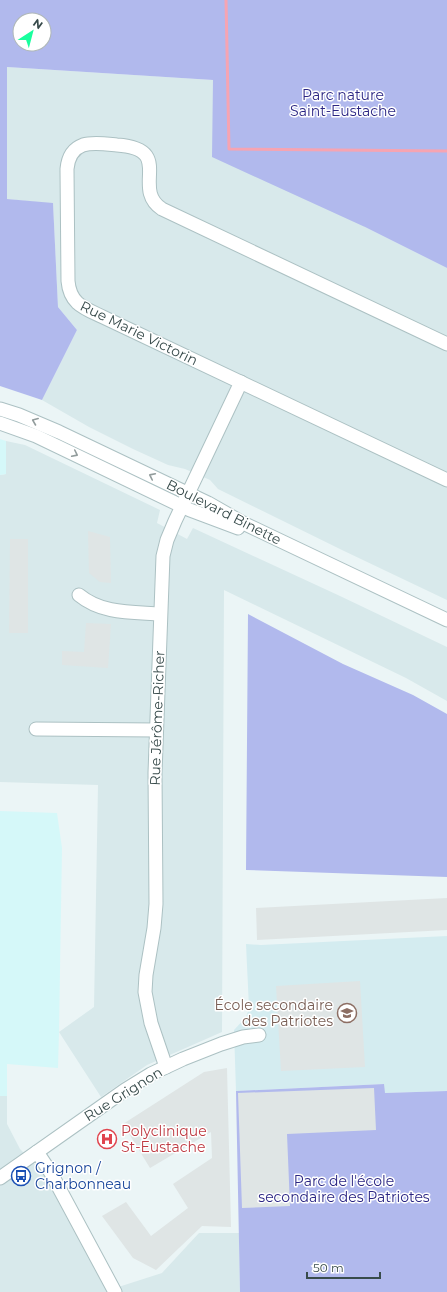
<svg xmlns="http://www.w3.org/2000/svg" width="447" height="1292" font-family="Montserrat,sans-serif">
  <rect width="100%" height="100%" fill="#ebf5f6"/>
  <g fill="#d8e9eb">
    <path d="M7,67L213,80L365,227L447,268V600L342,550L218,489L210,480L185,469L168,465L133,449L89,427L42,400L77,330L58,307L53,204L7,199Z"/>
    <path d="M6,441L25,445L160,510L157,523L187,539L193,528L340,596L447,647V701L406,678L224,590L222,1032L147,1065L101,1097L59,1032L94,1007L98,785L0,782V475L6,474Z"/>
    <path d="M0,1096H7V1124L20,1149L45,1175L109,1290L162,1273L199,1233H239L240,1292H0Z"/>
  </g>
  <g fill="#d5f8f9">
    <path d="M0,439L6,441V474L0,475Z"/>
    <path d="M0,811L57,813L62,848L59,1032L58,1068L7,1064V1096H0Z"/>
  </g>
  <path fill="#d4ecf0" d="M447,936V1091L384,1093V1084L236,1091L234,1030L246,1017L249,1008L246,944L261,945Z"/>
  <g fill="#b1b9ed" fill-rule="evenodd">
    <path d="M0,0H447V268L365,227L212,157L213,80L7,67V199L53,203L58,307L77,330L42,400L0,386ZM20,20H44V44H20Z"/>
    <path d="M248,614L343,664L413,695L447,714V877L246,870Z"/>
    <path d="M384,1084L385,1093L447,1091V1292H240L236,1091Z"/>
  </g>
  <g fill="#dfe5e5">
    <path d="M88,531L110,537L111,583L100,582L89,573Z"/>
    <path d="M10,539H28V633H9Z"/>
    <path d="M86,623L111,624L108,668L62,665V651L84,652Z"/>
    <path d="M447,898V930L257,940L256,908Z"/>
    <path d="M360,981L365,1067L281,1071L276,986Z"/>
    <path d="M227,1068L231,1227L202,1226L156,1270L133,1258L102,1216L126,1202L151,1236L188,1208L173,1184L212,1158L211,1132L150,1168L123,1124L204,1072Z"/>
    <path d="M374,1088L376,1130L287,1134L290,1206L242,1208L238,1093Z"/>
  </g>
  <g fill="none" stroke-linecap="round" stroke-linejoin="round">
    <path stroke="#f6a4b2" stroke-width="3" d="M226,0L229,149L447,151"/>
    <defs>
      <g id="minor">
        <path d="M447,344L162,209C130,188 176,149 117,145C106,144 93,142 83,145C72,149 68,158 67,169L68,281C70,304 84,308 103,317L447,480"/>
        <path d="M0,409L19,415L59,432L208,503L243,523L447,620"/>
        <path d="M0,423L36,436L190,510L238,528"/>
        <path d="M79,595C102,614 131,612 160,614"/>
        <path d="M36,729L156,730"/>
        <path d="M166,1067L151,1023L145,992L146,975L154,928L156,904L155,773L163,556L167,540L175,521L241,382"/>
        <path d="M37,1152L51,1173L115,1292"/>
        <path d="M0,1178L125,1090L151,1074L183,1059L221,1044L243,1037L259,1035"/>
      </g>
    </defs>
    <use href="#minor" stroke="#acc1c3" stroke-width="15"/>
    <use href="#minor" stroke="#fff" stroke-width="13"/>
  </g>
  <defs><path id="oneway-chevron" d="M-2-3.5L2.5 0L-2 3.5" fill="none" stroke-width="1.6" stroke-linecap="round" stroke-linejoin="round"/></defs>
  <g stroke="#929c9c">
    <use href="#oneway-chevron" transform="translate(35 421) rotate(-158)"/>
    <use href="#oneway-chevron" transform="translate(75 454) rotate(26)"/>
    <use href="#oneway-chevron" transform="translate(152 476) rotate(-154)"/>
  </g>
  <defs>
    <symbol id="school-ring" viewBox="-11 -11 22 22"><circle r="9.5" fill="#fff" stroke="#8d6e63" stroke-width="1.5"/><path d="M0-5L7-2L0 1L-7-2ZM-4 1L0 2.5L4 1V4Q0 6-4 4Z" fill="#8d6e63"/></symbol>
    <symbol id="hospital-ring" viewBox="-11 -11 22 22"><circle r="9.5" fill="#fff" stroke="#e0444e" stroke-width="1.5"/><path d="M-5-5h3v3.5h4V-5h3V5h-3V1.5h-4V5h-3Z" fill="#e0444e"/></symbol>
    <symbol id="bus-ring" viewBox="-11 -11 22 22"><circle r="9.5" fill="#fff" stroke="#1a4fb4" stroke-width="1.5"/><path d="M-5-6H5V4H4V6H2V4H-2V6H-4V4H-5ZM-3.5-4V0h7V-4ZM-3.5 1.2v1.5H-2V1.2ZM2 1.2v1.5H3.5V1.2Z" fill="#1a4fb4"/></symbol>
  </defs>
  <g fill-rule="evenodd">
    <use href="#school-ring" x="336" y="1002" width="22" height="22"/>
    <use href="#hospital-ring" x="96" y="1128" width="22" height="22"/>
    <use href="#bus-ring" x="10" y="1165" width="22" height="22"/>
  </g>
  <g text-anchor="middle" stroke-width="3" stroke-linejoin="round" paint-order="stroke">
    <g font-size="14" fill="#2a2583" stroke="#fff">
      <text x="343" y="100">Parc nature<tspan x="343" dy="16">Saint-Eustache</tspan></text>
      <text x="344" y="1186">Parc de l'école<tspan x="344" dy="16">secondaire des Patriotes</tspan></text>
    </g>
    <g font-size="14" fill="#384b4b" stroke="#fff">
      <text transform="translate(139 333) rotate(26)" y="5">Rue Marie Victorin</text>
      <text transform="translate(224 512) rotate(27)" y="5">Boulevard Binette</text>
      <text transform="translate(157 718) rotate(-88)" y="5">Rue Jérôme-Richer</text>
      <text transform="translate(123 1094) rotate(-32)" y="5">Rue Grignon</text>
    </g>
    <g font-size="14" fill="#785e54" stroke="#fff" text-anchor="end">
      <text x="333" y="1010">École secondaire<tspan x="333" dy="16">des Patriotes</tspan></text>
    </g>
    <g font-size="14" fill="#be3a42" stroke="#fff" text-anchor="start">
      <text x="121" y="1136">Polyclinique<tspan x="121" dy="16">St-Eustache</tspan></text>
    </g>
    <g font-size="14" fill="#164399" stroke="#fff" text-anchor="start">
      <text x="35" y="1173">Grignon /<tspan x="35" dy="16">Charbonneau</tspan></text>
    </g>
  </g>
  <g transform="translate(32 32) rotate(36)"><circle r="19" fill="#ffffff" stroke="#afb7b7"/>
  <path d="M0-3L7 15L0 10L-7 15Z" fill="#19ff9e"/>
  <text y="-6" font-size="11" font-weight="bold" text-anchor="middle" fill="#384b4b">N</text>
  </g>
  <path d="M307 1272v6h73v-6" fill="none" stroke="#384b4b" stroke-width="2"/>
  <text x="313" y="1272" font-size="12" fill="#384b4b" stroke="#ffffff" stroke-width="3" paint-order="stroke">50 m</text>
</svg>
